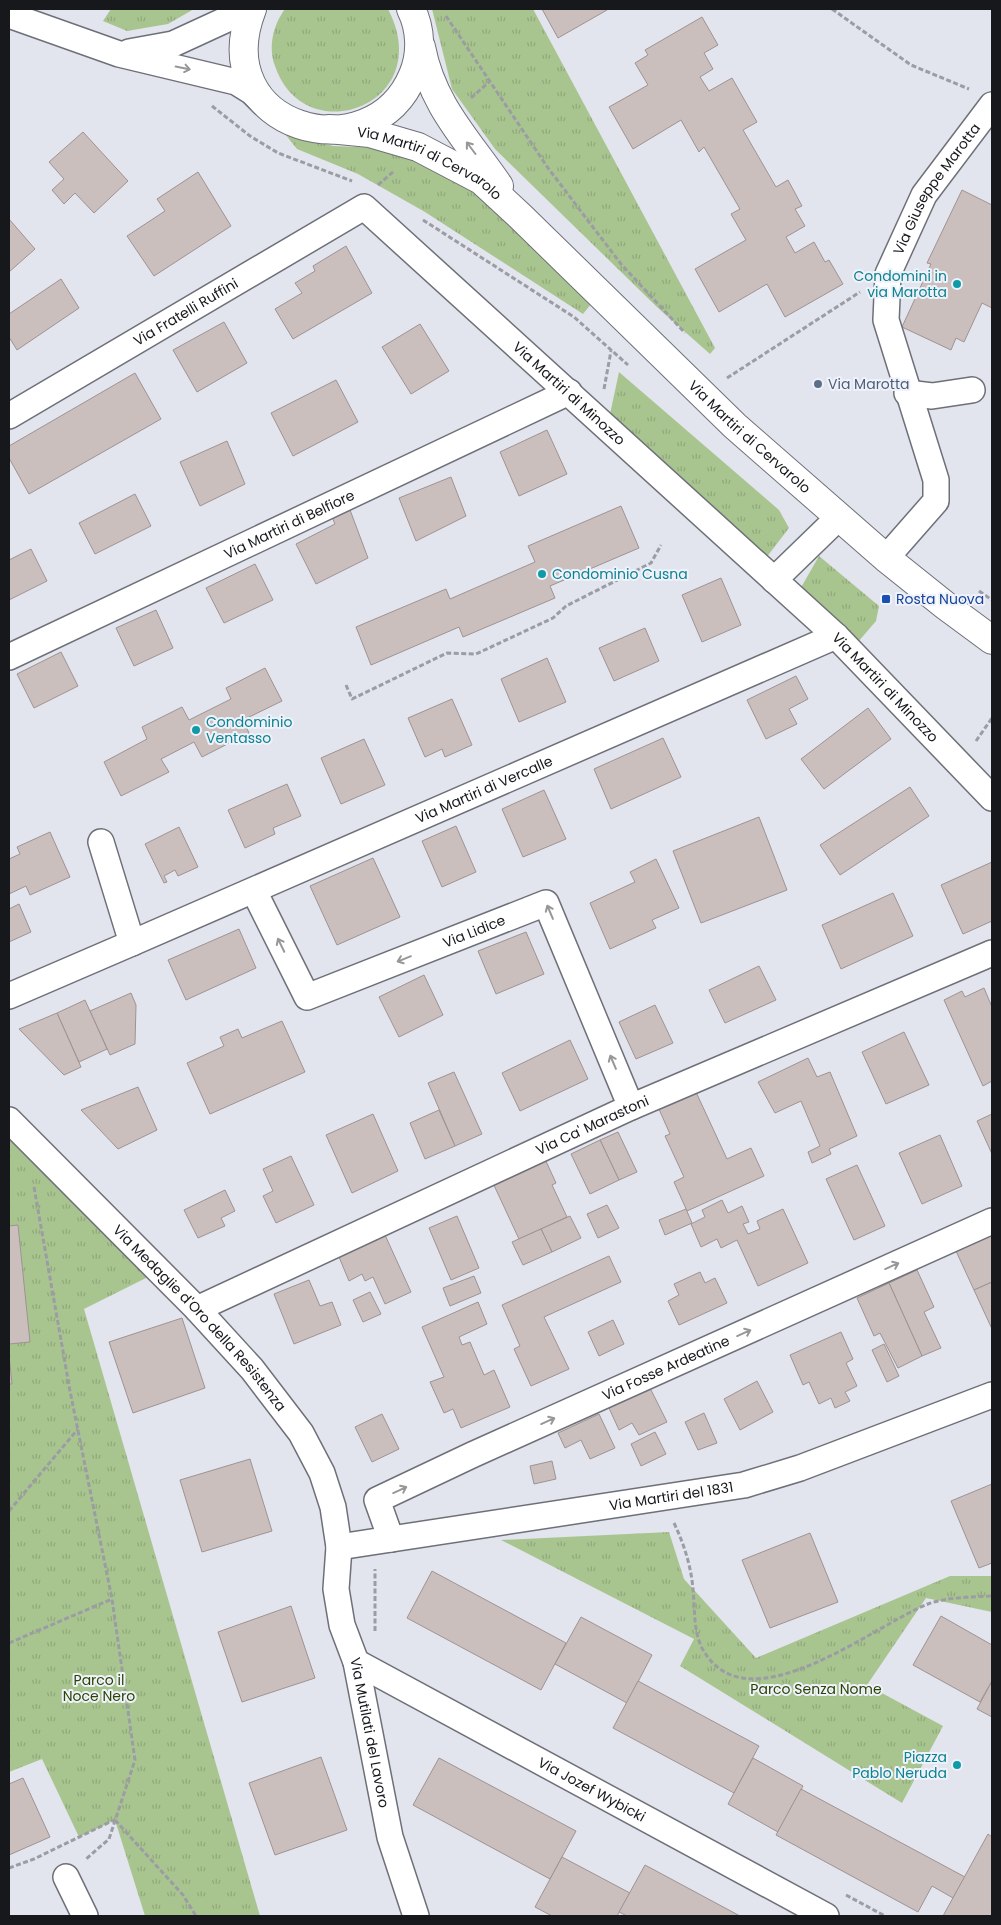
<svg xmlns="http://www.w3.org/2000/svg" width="1001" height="1925" font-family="Poppins,sans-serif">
  <defs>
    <pattern id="grass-tufts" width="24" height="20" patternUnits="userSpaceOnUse" patternTransform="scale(1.25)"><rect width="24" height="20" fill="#a9c58f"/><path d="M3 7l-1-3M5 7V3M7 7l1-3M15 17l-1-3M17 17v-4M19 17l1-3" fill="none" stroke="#91a87b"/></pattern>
  </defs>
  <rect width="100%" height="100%" fill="#e2e4ee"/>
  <g fill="url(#grass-tufts)">
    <path d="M111,9H194L168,24L127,31L103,21Z"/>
    <path d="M285,9H388C438,105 304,153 275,66C268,47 273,25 285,9Z"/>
    <path d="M432,9H533L715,348L710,354L658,308L495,149L452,89Z"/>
    <path d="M285,134L333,146L383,148L444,170L485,201L591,304L583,314L425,212L358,174L297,149Z"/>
    <path d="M619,372L779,510L789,528L766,558L609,419Z"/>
    <path d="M819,556L879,606L876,621L858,642L799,591Z"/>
    <path d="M9,1120L160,1271L84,1309L260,1916H145L115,1820L79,1837L42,1759L9,1772Z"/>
    <path d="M669,1532L684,1579L756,1658L950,1576H992V1612L926,1598L867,1685L943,1726L902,1803L680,1666L694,1639L501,1540Z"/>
  </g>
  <g fill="#cbbfbe" stroke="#9e9392">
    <path d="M542,9H606L607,10L558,38Z"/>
    <path d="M702,17L718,45L704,53L713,69L700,77L709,91L732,78L757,122L743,130L776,187L788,180L802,206L795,209L805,226L786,237L795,253L814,242L825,262L829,260L843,284L785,317L767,284L719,312L695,269L746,240L731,214L740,209L704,147L699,152L681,120L633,149L609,107L648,85L635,63L648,55L645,50Z"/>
    <path d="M83,132L128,181L94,213L75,193L64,204L52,190L64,179L49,162Z"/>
    <path d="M198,172L231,226L154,276L127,236L165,211L157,199Z"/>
    <path d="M962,190L992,205V308L982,303L964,342L956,338L951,350L902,327L931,264L927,263Z"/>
    <path d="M9,219L35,249L9,272Z"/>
    <path d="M346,246L372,293L293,339L275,309L302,293L295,283L315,271L313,266Z"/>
    <path d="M61,279L79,308L17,350L9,337V314Z"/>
    <path d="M224,322L247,363L197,392L173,350Z"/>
    <path d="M420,324L449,371L411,394L382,347Z"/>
    <path d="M135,373L161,419L29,494L9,458V446Z"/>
    <path d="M336,380L358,422L293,456L271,413Z"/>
    <path d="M547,430L567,474L519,496L500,452Z"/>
    <path d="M227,441L245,484L200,506L180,462Z"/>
    <path d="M451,477L466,516L416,541L399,498Z"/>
    <path d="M135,494L151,526L95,554L79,523Z"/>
    <path d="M621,506L639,548L550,586L555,598L463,637L459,627L371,665L356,627L446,589L450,599L535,562L528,546Z"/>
    <path d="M350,510L368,558L316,584L296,544L335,524L332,517Z"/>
    <path d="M31,549L47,581L9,600V560Z"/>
    <path d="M255,564L273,600L224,623L206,588Z"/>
    <path d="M721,578L741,625L702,642L682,595Z"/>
    <path d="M156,610L173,648L134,666L116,628Z"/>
    <path d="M645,628L659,661L614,681L599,648Z"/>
    <path d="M61,652L78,686L34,708L17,674Z"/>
    <path d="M547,658L566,702L519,722L501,679Z"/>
    <path d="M265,668L282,701L243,720L249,733L202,757L194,742L161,759L169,772L121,796L104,762L147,739L142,727L182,707L189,720L231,699L226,688Z"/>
    <path d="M796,676L808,699L789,709L797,724L766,739L747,700Z"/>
    <path d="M452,699L472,745L445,757L442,749L425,757L408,718Z"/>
    <path d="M868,708L891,739L824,789L801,759Z"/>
    <path d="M663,738L681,777L611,809L594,769Z"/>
    <path d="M364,739L385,785L341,804L321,758Z"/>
    <path d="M287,784L301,816L273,828L275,834L245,848L228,810Z"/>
    <path d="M910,787L929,816L840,875L820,845Z"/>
    <path d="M544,790L566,839L523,857L502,809Z"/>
    <path d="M759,817L787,890L701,923L673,851Z"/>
    <path d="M456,826L476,872L442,887L422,841Z"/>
    <path d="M179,827L198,867L178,876L175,870L164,876L167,882L164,883L145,844Z"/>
    <path d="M50,832L70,877L30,895L26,886L9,894V859L20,854L17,847Z"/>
    <path d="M373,858L400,917L337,945L310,886Z"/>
    <path d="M656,859L679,908L652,920L656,928L610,949L590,903L635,882L630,872Z"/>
    <path d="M992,862V921L963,934L941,885Z"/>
    <path d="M893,893L913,936L841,969L822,925Z"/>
    <path d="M19,904L31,932L9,942V909Z"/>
    <path d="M239,929L256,968L186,1000L168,960Z"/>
    <path d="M526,932L544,974L496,994L478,951Z"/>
    <path d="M759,966L776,1000L725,1023L709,990Z"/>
    <path d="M424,975L443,1015L399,1037L379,997Z"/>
    <path d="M984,988L992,1007V1081L983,1086L944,1000L962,991L965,997Z"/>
    <path d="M131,993L136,1005L135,1044L110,1055L90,1011Z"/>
    <path d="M85,1000L107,1049L79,1062L57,1013Z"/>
    <path d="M655,1005L673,1043L636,1059L619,1022Z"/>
    <path d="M57,1013L81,1067L64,1075L19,1029Z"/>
    <path d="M282,1021L305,1072L210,1114L187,1063L224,1046L220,1037L238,1029L242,1038Z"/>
    <path d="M904,1032L929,1085L886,1104L862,1052Z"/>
    <path d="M570,1040L588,1079L520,1111L502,1073Z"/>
    <path d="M808,1058L817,1077L830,1072L857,1136L829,1149L831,1154L812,1163L808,1152L820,1146L801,1101L775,1113L758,1082Z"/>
    <path d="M454,1072L482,1134L455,1146L428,1083Z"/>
    <path d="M138,1087L157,1130L118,1149L81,1110Z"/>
    <path d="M695,1090L727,1159L751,1148L764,1176L687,1211L674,1182L684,1177L665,1136L670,1134L658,1107Z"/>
    <path d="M439,1110L455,1146L425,1159L410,1123Z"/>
    <path d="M373,1114L398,1171L352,1193L326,1135Z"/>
    <path d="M992,1114V1154L977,1121Z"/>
    <path d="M618,1132L637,1172L619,1180L600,1140Z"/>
    <path d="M940,1135L962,1186L922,1204L899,1153Z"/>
    <path d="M600,1140L619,1180L590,1194L571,1154Z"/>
    <path d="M291,1156L314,1205L276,1223L263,1196L273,1191L263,1169Z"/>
    <path d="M544,1157L556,1183L552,1185L567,1217L519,1239L492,1181Z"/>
    <path d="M857,1165L885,1226L854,1240L826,1179Z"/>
    <path d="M225,1190L235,1211L221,1218L225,1226L198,1238L184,1210Z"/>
    <path d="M722,1200L728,1213L742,1206L749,1222L743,1224L748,1234L760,1229L757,1221L783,1209L808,1263L758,1286L737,1240L721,1248L717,1239L701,1247L691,1224L705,1217L702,1210Z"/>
    <path d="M607,1205L619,1228L598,1238L587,1214Z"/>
    <path d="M686,1209L692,1223L665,1235L659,1220Z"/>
    <path d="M457,1216L479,1268L451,1280L429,1228Z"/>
    <path d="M570,1216L581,1238L552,1252L541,1229Z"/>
    <path d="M18,1225L30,1342L9,1344V1226Z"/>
    <path d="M541,1229L552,1252L523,1265L512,1242Z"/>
    <path d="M992,1234V1282L974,1290L956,1251Z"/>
    <path d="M385,1235L411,1292L385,1304L373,1277L365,1281L362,1274L349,1281L339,1257Z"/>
    <path d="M609,1256L621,1282L544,1317L569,1369L531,1386L514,1349L520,1346L502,1305Z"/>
    <path d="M917,1270L934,1307L924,1312L941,1348L922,1356L889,1283Z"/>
    <path d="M700,1272L705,1283L715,1278L727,1303L679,1325L668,1301L679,1295L674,1284Z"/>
    <path d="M474,1276L481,1293L450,1306L443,1288Z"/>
    <path d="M309,1280L320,1306L332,1302L341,1325L294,1344L274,1294Z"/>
    <path d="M992,1282V1329L974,1290Z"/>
    <path d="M889,1283L922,1356L898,1368L880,1333L874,1336L857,1298Z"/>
    <path d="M370,1292L381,1314L363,1322L353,1300Z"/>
    <path d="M478,1302L487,1324L459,1337L462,1345L470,1342L484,1375L494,1370L510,1407L461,1428L453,1409L444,1413L430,1382L444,1377L422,1327Z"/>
    <path d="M182,1318L205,1388L133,1413L109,1342Z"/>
    <path d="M613,1320L624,1344L599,1356L588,1332Z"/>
    <path d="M841,1332L853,1359L846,1363L857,1386L845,1392L850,1401L835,1408L831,1398L819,1404L809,1382L803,1385L790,1355Z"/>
    <path d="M884,1344L899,1376L887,1382L872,1350Z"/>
    <path d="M9,1355L12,1384H9Z"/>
    <path d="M757,1381L773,1412L740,1430L724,1399Z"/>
    <path d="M650,1388L667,1422L639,1435L632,1423L619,1430L609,1408Z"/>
    <path d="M704,1413L717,1443L698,1450L685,1422Z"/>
    <path d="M382,1414L399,1449L372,1462L355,1427Z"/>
    <path d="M599,1414L615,1448L590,1459L581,1440L565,1448L558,1433Z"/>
    <path d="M655,1432L666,1454L641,1466L631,1444Z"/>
    <path d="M250,1459L272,1531L202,1552L180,1480Z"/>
    <path d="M552,1461L556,1479L534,1484L530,1466Z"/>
    <path d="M992,1484V1563L979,1568L951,1501Z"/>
    <path d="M810,1533L838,1602L770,1628L742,1560Z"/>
    <path d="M432,1571L566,1643L541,1690L407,1618Z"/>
    <path d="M291,1606L315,1678L242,1702L218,1632Z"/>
    <path d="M941,1616L992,1645V1681L980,1702L913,1665Z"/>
    <path d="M581,1617L652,1655L627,1703L555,1664Z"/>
    <path d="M638,1681L759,1746L734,1793L613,1728Z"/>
    <path d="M992,1681V1717L977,1709Z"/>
    <path d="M321,1757L347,1830L275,1855L249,1783Z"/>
    <path d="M439,1758L576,1831L550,1879L413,1805Z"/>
    <path d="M753,1758L803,1786L778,1832L728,1804Z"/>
    <path d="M23,1778L50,1837L9,1855V1784Z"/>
    <path d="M801,1789L965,1877L953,1898L932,1886L918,1912L776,1835Z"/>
    <path d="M988,1834L992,1837V1916H943Z"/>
    <path d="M562,1857L630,1893L617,1916H552L535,1907Z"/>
    <path d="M645,1865L740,1916H627L619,1912Z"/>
  </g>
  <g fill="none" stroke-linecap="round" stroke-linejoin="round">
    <defs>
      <g id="street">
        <path d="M9,15L119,54L236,82L252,92L263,103"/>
        <path d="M129,52L173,44L236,15L244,9"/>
        <path d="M907,393L932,396L972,390"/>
        <path id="s1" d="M9,416L364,207L836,636L992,798"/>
        <path id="s2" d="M886,558L936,501V480L886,320L888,274L924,195L992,105"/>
        <path d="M774,580L839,517"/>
        <path id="s3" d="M9,657L569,392"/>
        <path id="s4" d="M254,891L307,997L546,903L631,1107"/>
        <path id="s5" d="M132,943L836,636"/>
        <path d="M9,996L132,943L101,842"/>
        <path id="s6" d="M9,1120L197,1309L252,1369L301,1433L322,1473L333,1507L339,1547L336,1589L342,1625L356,1662L390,1837L416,1916"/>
        <path id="s7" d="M197,1309L631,1107L992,953"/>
        <path id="s8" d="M391,1539L377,1500L472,1455L992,1221"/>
        <path id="s9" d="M339,1547L744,1485L800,1468L992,1395"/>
        <path id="s10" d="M356,1662L826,1916"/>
        <path d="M66,1877L85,1916"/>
      </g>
      <g id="secondary">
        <path d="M252,9C205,130 372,174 413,75C422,54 421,29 411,9"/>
        <path d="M421,47C432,105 467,139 499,186"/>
        <path id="s11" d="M329,129L370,133L418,147L481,180L520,216L735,426L886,558L946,606L992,640"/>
      </g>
    </defs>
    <use href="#street" stroke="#6e7079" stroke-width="28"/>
    <use href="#secondary" stroke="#6e7079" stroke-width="30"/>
    <g stroke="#9b9ca4" stroke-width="3" stroke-dasharray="5 2.5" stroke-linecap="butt">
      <path d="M832,9L911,65L969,89"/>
      <path d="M446,16L548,168L621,264L685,333"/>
      <path d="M471,98L489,82"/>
      <path d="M212,106L250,136L278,153L352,181"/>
      <path d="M378,185L394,171"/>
      <path d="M423,220L574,317L628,365"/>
      <path d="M727,378L860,292"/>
      <path d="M604,389L611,351"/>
      <path d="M979,591L992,600"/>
      <path d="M346,685L352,699L447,653L476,654L553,618L566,606L651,563L661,545"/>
      <path d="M976,741L992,718"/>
      <path d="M34,1187L70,1391L112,1599L135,1760L109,1839L86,1859"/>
      <path d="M9,1511L78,1429"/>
      <path d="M674,1523C684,1544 691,1566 693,1589C695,1608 693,1630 702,1648C746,1730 874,1625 928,1604C947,1597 972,1597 992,1596"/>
      <path d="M375,1631V1569"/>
      <path d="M9,1643L112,1599"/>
      <path d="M115,1820L183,1895L196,1916"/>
      <path d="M9,1868L34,1859L114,1820"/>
      <path d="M846,1895L885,1916"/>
    </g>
    <use href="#street" stroke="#fff" stroke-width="25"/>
    <use href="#secondary" stroke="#fff" stroke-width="28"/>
  </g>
  <defs><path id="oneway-shaft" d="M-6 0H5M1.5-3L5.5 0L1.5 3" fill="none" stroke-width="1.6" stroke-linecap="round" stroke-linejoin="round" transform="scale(1.25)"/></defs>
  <g stroke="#979798">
    <use href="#oneway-shaft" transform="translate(183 68) rotate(11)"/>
    <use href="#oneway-shaft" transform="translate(471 148) rotate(-127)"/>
    <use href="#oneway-shaft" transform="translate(550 912) rotate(-113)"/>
    <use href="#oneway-shaft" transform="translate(281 945) rotate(-116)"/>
    <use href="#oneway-shaft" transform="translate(404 959) rotate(158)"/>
    <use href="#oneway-shaft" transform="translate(613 1062) rotate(-113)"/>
    <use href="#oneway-shaft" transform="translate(892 1266) rotate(-24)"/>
    <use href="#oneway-shaft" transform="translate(744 1333) rotate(-24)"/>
    <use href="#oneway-shaft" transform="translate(548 1421) rotate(-24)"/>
    <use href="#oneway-shaft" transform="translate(400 1490) rotate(-25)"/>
  </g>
  <g fill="#0f9aa8" stroke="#eff2fb" stroke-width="2">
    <circle cx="957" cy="284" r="5"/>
    <circle cx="542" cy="574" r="5"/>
    <circle cx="196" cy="730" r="5"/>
    <circle cx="957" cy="1765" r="5"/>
  </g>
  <circle fill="#5c6f8a" stroke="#eff2fb" stroke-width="2" cx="818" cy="384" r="5"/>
  <rect fill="#1a4fb4" stroke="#eff2fb" stroke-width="2" x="881" y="594" width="10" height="10" rx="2.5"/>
  <g text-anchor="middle" stroke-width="4" stroke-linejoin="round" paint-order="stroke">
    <g font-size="14" fill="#17181b" stroke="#eff2fb">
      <text dy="5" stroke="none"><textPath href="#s11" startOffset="108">Via Martiri di Cervarolo</textPath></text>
      <text dy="5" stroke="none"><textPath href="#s2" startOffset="409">Via Giuseppe Marotta</textPath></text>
      <text dy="5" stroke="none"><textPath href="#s1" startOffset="205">Via Fratelli Ruffini</textPath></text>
      <text dy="5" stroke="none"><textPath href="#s1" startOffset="689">Via Martiri di Minozzo</textPath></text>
      <text dy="5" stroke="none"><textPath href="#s11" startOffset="534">Via Martiri di Cervarolo</textPath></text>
      <text dy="5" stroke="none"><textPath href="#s3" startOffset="310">Via Martiri di Belfiore</textPath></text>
      <text dy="5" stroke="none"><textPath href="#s1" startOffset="1121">Via Martiri di Minozzo</textPath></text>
      <text dy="5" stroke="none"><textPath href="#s5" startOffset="384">Via Martiri di Vercalle</textPath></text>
      <text dy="5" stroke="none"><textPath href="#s4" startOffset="298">Via Lidice</textPath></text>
      <text dy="5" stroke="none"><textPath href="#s7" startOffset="436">Via Ca' Marastoni</textPath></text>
      <text dy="5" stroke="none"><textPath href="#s6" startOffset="275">Via Medaglie d'Oro della Resistenza</textPath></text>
      <text dy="5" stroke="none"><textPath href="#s8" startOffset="359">Via Fosse Ardeatine</textPath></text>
      <text dy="5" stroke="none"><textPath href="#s9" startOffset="336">Via Martiri del 1831</textPath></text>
      <text dy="5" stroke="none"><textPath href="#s6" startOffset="740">Via Mutilati del Lavoro</textPath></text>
      <text dy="5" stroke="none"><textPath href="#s10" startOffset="268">Via Jozef Wybicki</textPath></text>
    </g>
    <g font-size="14" fill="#0d838f" stroke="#eff2fb" text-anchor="end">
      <text x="947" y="281">Condomini in<tspan x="947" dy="16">via Marotta</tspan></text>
      <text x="552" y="579" text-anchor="start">Condominio Cusna</text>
      <text x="206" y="727" text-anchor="start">Condominio<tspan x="206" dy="16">Ventasso</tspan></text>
      <text x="947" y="1762">Piazza<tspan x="947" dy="16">Pablo Neruda</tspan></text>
    </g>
    <g font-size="14" fill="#4e5e75" stroke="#eff2fb" text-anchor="start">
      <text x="828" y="389">Via Marotta</text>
    </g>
    <g font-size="14" fill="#164399" stroke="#eff2fb" text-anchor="start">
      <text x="896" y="604">Rosta Nuova</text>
    </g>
    <g font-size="14" fill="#2a4402" stroke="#eff2fb">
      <text x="99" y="1685">Parco il<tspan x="99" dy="16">Noce Nero</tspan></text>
      <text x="816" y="1694">Parco Senza Nome</text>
    </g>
  </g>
  <rect width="1001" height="1925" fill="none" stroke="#17181b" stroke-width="20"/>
</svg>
